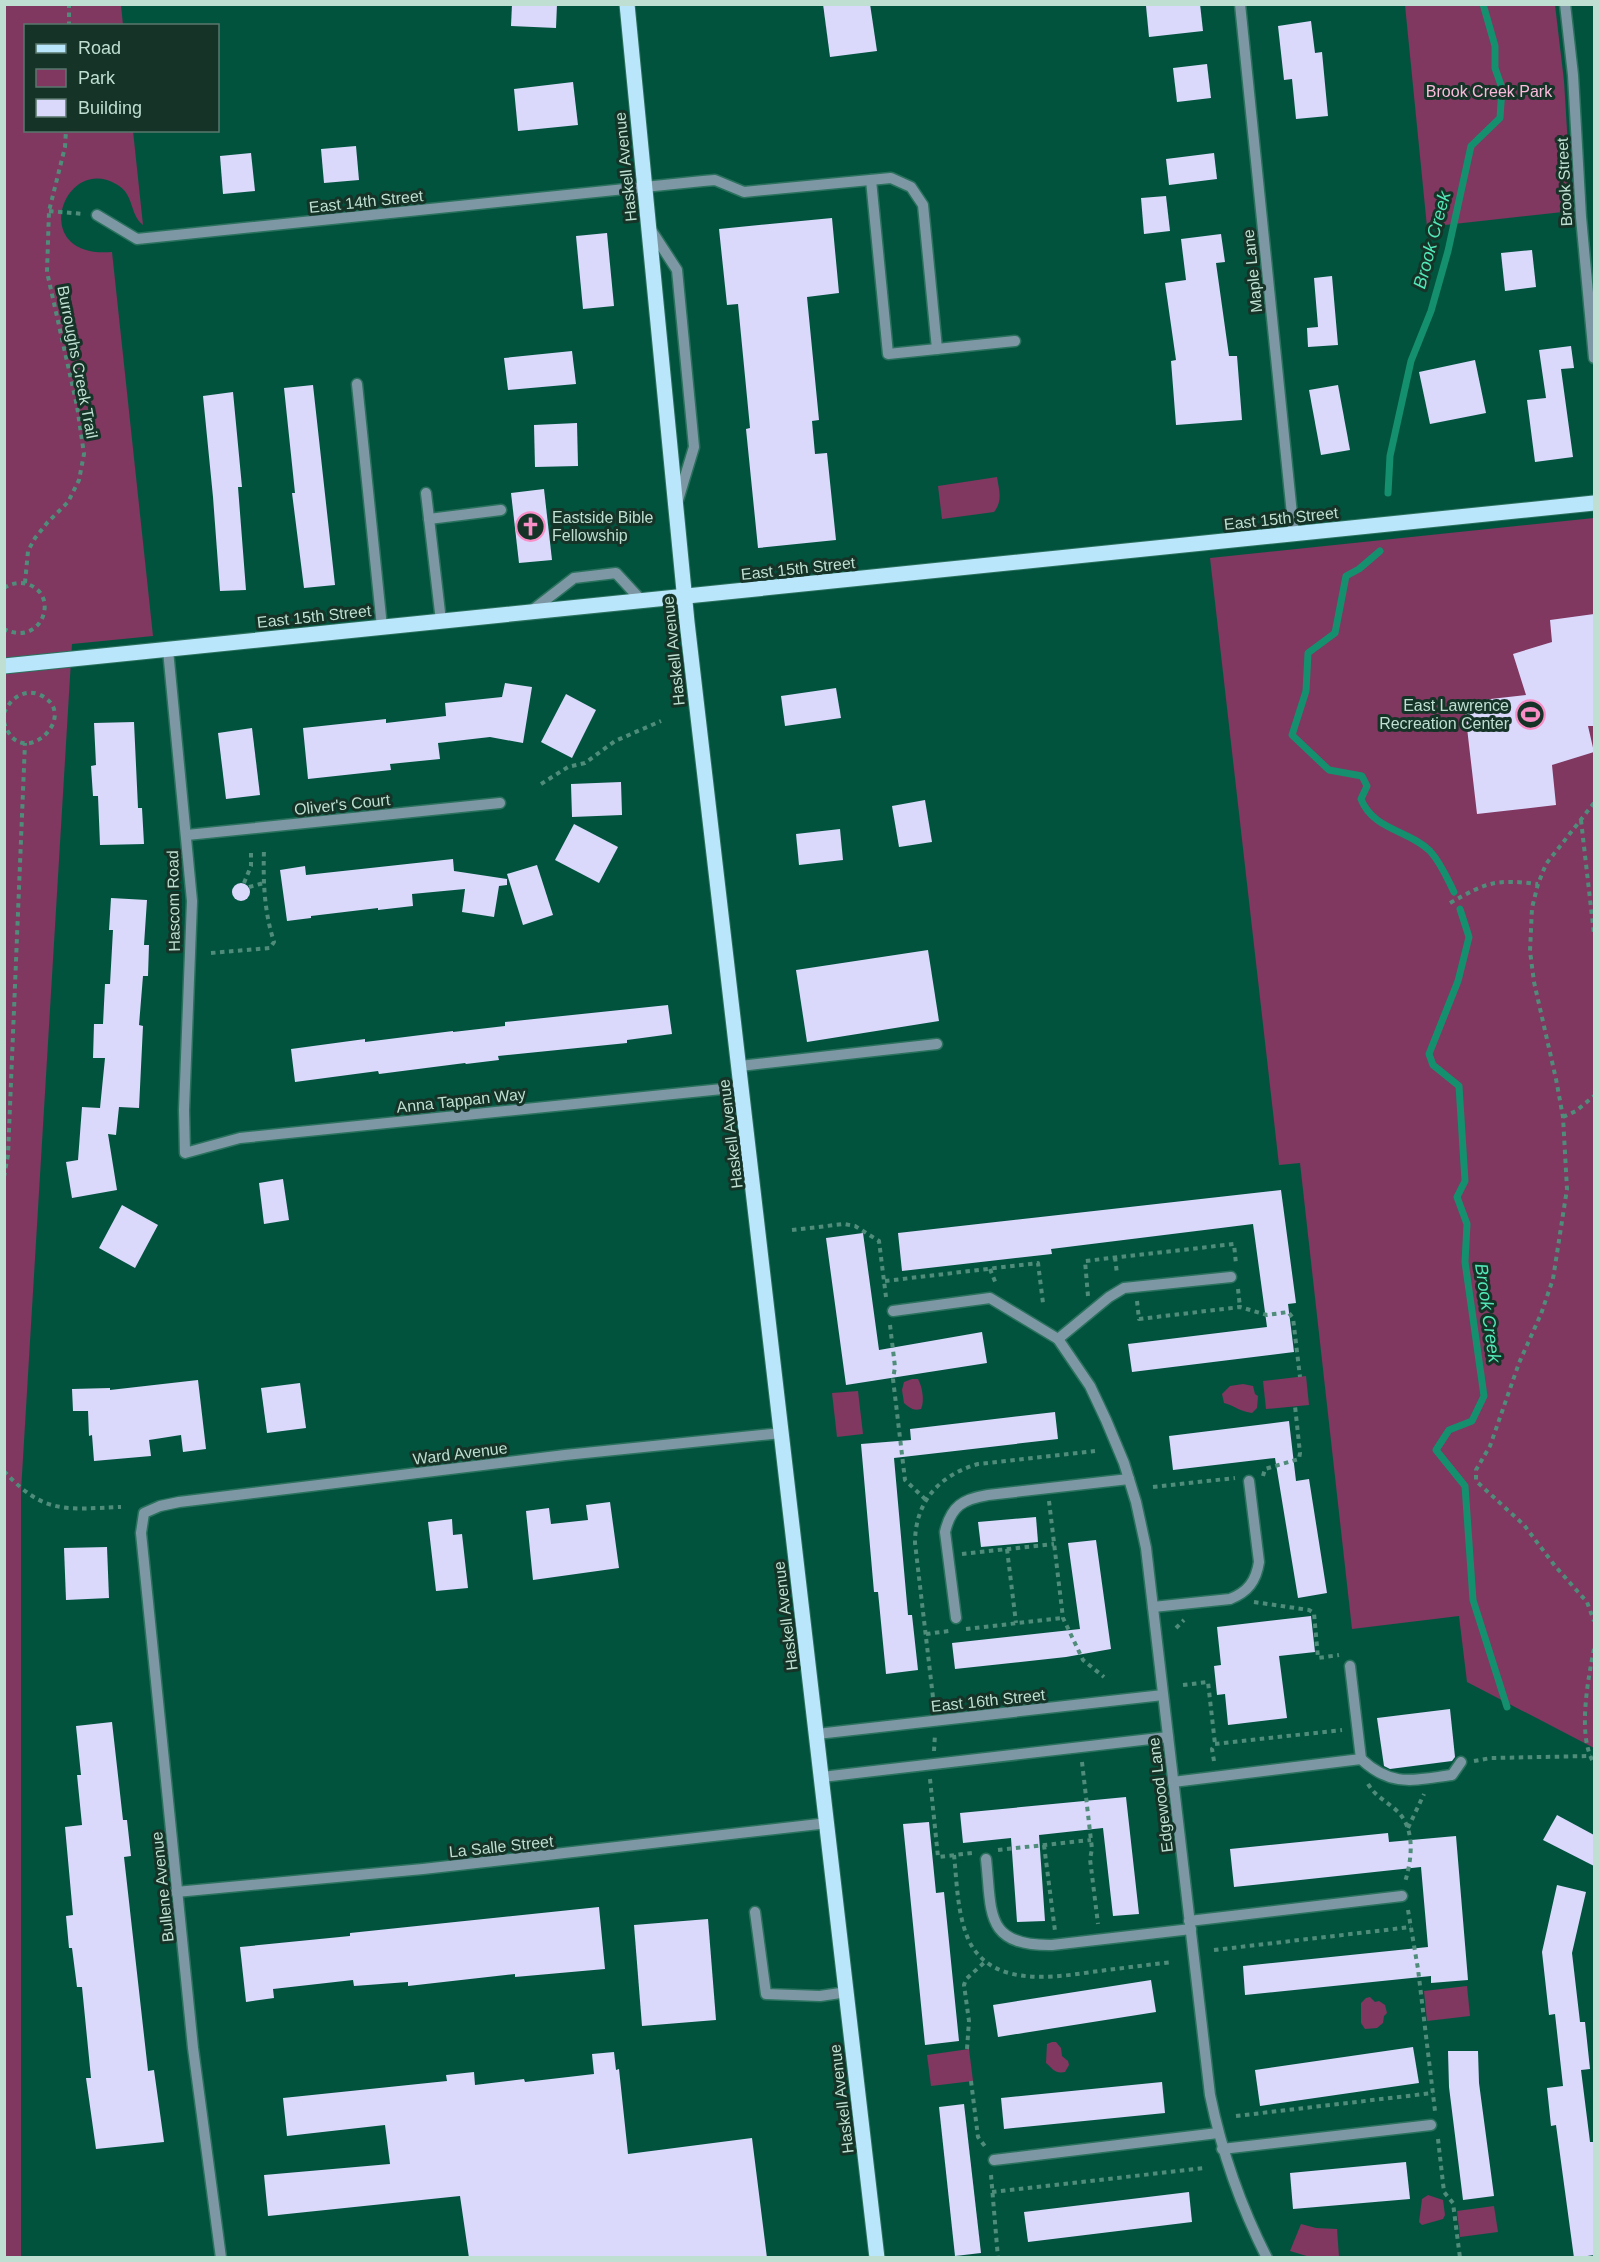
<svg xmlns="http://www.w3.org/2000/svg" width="1599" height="2262" font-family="Arial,sans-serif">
  <rect width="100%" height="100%" fill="#02533e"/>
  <g fill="#803760">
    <path d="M5,5H121L123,25L26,26V130L133,131L143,225C129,214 135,194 116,184C63,154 27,259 112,252L153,636L72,644L21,1491V2257L5,2258Z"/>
    <path d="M1405,5H1555L1564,81L1572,211L1427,227Z"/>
    <path d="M997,477C999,490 1003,501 994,512L942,519L938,486Z"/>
    <path d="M1594,518V1748L1467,1682L1459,1616L1352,1629L1300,1163L1279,1165L1210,558Z"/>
    <path d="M1306,1376L1309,1405L1266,1409L1263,1381Z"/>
    <path d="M912,1379H918C922,1386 925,1401 921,1409C913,1411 910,1408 904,1403L902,1390L904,1382Z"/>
    <path d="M1243,1384L1253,1386L1255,1394L1258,1396L1257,1408L1252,1413C1241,1412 1233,1405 1224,1403L1222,1394L1230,1386Z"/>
    <path d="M858,1391L863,1434L837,1437L832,1393Z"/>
    <path d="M1467,1986L1470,2016L1427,2021L1424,1991Z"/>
    <path d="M1370,1997L1375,2002L1379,2001L1385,2005L1387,2013L1384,2016L1383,2023L1377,2028L1365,2029L1361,2023V2003L1366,1998Z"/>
    <path d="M1052,2042H1056L1061,2048L1062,2056L1068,2061L1069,2065L1065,2072C1055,2074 1053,2069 1046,2063L1047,2044Z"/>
    <path d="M969,2049L973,2081L931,2086L927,2055Z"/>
    <path d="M1428,2195L1443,2200L1445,2215L1443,2219L1422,2225L1419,2222L1422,2199Z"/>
    <path d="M1494,2206L1498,2232L1460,2237L1457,2211Z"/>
    <path d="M1301,2224L1316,2228L1337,2229L1339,2257H1310L1290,2251Z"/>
  </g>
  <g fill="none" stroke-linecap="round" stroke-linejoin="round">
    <g stroke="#14906e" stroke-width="7">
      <path d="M1388,493L1390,456L1411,361L1431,311L1448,251L1471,146L1500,118L1502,88L1495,68V46L1483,4"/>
      <path d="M1380,551L1359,569L1346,576L1335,633L1308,653L1306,691L1292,735L1329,770L1362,776L1367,786L1361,799C1373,830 1409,830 1430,851C1441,863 1447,878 1454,892"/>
      <path d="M1460,909L1469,937L1458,981L1429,1054L1433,1065L1459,1086L1465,1181L1457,1197L1467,1224L1465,1262L1484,1396L1472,1421L1449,1430L1436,1450L1465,1486L1473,1600L1507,1707"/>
    </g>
  </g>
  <g fill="#dad8fb">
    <path d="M512,4H557L556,28L511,26Z"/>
    <path d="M823,4H870L877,51L830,57Z"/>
    <path d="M1160,4H1200L1203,31L1149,37L1146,6Z"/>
    <path d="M1311,21L1315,53L1322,52L1328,116L1296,119L1292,79L1284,80L1278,26Z"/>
    <path d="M1207,64L1211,98L1177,102L1173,68Z"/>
    <path d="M573,82L578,125L518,131L514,89Z"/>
    <path d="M356,146L359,180L324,183L321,149Z"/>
    <path d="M251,153L255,191L223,194L220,156Z"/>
    <path d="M1214,153L1217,179L1169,185L1166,159Z"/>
    <path d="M1166,196L1170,231L1144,234L1141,198Z"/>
    <path d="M832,218L839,293L807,297L819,420L812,421L815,454L827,453L836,540L758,548L746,429L750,428L738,304L727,305L719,229Z"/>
    <path d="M607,233L614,306L583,309L576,236Z"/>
    <path d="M1221,234L1225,262L1216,263L1229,356H1237L1242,420L1176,425L1171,361L1176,360L1165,283L1186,280L1181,239Z"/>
    <path d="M1532,250L1536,287L1505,291L1501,253Z"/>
    <path d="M1332,276L1338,345L1308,347L1307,328L1318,327L1314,278Z"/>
    <path d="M1571,346L1574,368L1561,369L1573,457L1535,462L1527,400L1546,398L1539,350Z"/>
    <path d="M572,351L576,384L508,390L504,358Z"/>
    <path d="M1475,360L1486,413L1430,424L1419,372Z"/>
    <path d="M313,385L335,585L304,588L292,493H295L284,388Z"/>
    <path d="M1338,385L1350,450L1321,455L1309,390Z"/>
    <path d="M233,392L242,487H238L246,590L220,591L213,497L203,396Z"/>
    <path d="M577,423L578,466L535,467L534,425Z"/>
    <path d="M544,489L552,560L519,563L511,493Z"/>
    <path d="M1594,614V726H1588L1594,752L1552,765L1556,805L1477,814L1464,702L1526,695L1513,654L1552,642L1550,620Z"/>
    <path d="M505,683L532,687L523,743L490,737L438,743L440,759L390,764L391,770L308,779L303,728L386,719V723L446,716L445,703L502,697Z"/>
    <path d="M836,688L841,718L785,726L781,696Z"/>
    <path d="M566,694L596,710L572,758L541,742Z"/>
    <path d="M134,722L138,808H142L144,844L100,845L98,796H93L91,766L96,765L94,723Z"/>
    <path d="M252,728L260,795L226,799L218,733Z"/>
    <path d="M621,782L622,815L572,817L571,784Z"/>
    <path d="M925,800L932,842L899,847L892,806Z"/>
    <path d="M574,824L618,847L599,883L555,860Z"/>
    <path d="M840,829L843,860L799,865L796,834Z"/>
    <path d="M453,859L454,871L507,879V885L499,886L494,917L462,912L465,889L412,894L413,906L378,910V908L311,916V918L287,921L280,870L305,866L306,875Z"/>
    <path d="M537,865L553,915L523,925L507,874Z"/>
    <circle cx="241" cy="892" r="9"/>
    <path d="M111,898L147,900L144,945H149L148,976H143L139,1025L143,1026L139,1108L119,1107L116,1135L108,1134L117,1190L72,1198L66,1162L78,1160L82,1107L100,1108L105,1058H93L94,1024H103L105,984H110L113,930H109Z"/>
    <path d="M928,950L939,1021L807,1042L796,970Z"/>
    <path d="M668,1005L672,1034L627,1040V1043L498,1056L499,1060L466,1064L465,1063L379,1074L378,1071L295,1082L291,1049L365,1039V1042L453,1031V1032L505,1026V1022Z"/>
    <path d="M283,1179L289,1220L264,1224L259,1183Z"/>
    <path d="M1281,1190L1296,1303L1288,1304L1294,1352L1132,1372L1128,1344L1267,1327L1253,1224L1051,1249L1052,1254L902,1271L898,1233Z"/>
    <path d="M122,1205L158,1225L135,1268L99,1248Z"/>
    <path d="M863,1233L879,1350L982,1332L987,1363L846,1385L826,1238Z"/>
    <path d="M198,1380L206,1449L183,1452L181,1435L149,1440L151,1456L94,1461L92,1435L89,1436L88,1411H73L72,1389L110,1388V1390Z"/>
    <path d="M300,1383L306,1428L267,1433L261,1388Z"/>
    <path d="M1055,1412L1058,1439L894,1458L908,1615H912L918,1670L886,1674L878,1592H874L861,1444L911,1440L910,1429Z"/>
    <path d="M1289,1421L1296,1481L1309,1479L1327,1593L1298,1598L1275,1458L1173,1470L1169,1436Z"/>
    <path d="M610,1502L619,1568L533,1580L526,1511L549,1508L551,1524L588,1520L586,1505Z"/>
    <path d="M1036,1517L1038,1542L981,1547L978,1522Z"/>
    <path d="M452,1519L453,1535L462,1534L468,1588L436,1591L428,1522Z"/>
    <path d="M1096,1540L1111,1649L1066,1657L955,1669L952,1643L1080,1629L1068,1543Z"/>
    <path d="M107,1547L109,1598L66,1600L64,1548Z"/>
    <path d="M1311,1616L1315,1652L1279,1656L1287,1718L1228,1725L1225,1694L1217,1695L1214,1666L1221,1665L1217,1627Z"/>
    <path d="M1450,1709L1455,1757L1452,1761L1390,1769L1384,1766L1377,1718Z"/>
    <path d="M112,1722L123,1820H127L131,1856L124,1857L148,2071L154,2070L164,2142L96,2149L86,2078H91L82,1987H77L72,1948H69L66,1916L73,1915L65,1827L82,1825L77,1775H81L76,1726Z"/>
    <path d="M1126,1797L1139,1914L1113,1916L1103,1828L1039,1835L1045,1921L1017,1922L1011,1838L963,1843L960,1813Z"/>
    <path d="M1557,1815L1594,1835V1866L1543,1840Z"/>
    <path d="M929,1822L936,1893L944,1892L959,2041L925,2045L903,1824Z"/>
    <path d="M1388,1833L1389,1842L1456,1836L1468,1980L1431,1983V1976L1245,1995L1243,1966L1428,1947L1421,1867L1234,1887L1230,1849Z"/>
    <path d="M1557,1885L1586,1892L1572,1953L1580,2022H1585L1590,2069L1581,2070L1590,2142H1594V2255L1574,2258L1556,2125L1551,2126L1547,2088L1563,2086L1555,2014L1549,2015L1542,1952Z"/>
    <path d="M599,1907L605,1969L515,1977V1974L408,1986V1982L354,1986L353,1980L273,1989L274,1998L246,2002L240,1947L350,1936V1933Z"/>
    <path d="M708,1919L716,2020L642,2026L634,1925Z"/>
    <path d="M1151,1980L1156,2012L998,2037L993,2005Z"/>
    <path d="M1413,2047L1419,2083L1260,2106L1255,2070Z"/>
    <path d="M1448,2051H1478L1479,2083L1494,2196L1463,2200L1449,2087Z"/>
    <path d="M614,2052L616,2070L619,2069L628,2154L752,2138L767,2258H469L460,2196L268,2216L264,2175L390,2164L385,2125L287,2136L283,2098L447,2081L446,2075L474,2072L475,2085L524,2079L525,2082L594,2074L592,2054Z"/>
    <path d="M1162,2082L1165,2113L1004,2129L1001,2098Z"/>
    <path d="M964,2104L981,2253L955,2256L939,2107Z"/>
    <path d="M1406,2162L1410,2199L1293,2209L1290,2173Z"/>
    <path d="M1189,2192L1192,2222L1028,2242L1024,2212Z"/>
  </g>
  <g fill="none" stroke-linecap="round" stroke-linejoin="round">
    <defs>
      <g id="minor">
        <path d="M1240,4L1294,534"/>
        <path d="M1565,4L1573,75L1581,217L1594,358"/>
        <path d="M871,180L888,354L1015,341"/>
        <path d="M97,215L137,239L703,181L715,180L744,192L891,178L911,187L923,205L937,349"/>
        <path d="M651,230L677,270L694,447L678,500"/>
        <path d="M357,384L382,627"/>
        <path d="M426,493L441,621"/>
        <path d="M429,519L501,510"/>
        <path d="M530,612L574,578L616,573L641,600"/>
        <path d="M168,650L192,901L184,1110L185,1153L240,1138L742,1087"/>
        <path d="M187,835L500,803"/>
        <path d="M740,1066L937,1044"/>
        <path d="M893,1311L990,1298L1058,1339L1090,1386L1106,1420L1124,1463L1136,1502L1146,1548L1210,2095C1222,2153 1240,2205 1267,2258"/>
        <path d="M1058,1339L1109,1297L1124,1288L1231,1277"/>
        <path d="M1153,1607L1230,1599C1248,1592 1256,1581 1259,1562L1249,1481"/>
        <path d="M956,1618L945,1532C951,1506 963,1499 988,1495L1129,1479"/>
        <path d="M817,1734L1163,1695"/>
        <path d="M1361,1759C1392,1788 1414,1780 1452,1775L1461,1762"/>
        <path d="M822,1777L1168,1737"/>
        <path d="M1173,1782L1361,1759L1350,1666"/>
        <path d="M986,1859C992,1913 984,1946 1052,1945L1191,1929"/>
        <path d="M176,1892L423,1869L828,1823"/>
        <path d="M755,1912L766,1994L820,1996L847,1992"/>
        <path d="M1189,1921L1402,1896"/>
        <path d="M1222,2149L1431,2125"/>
        <path d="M994,2160L1218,2133"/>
        <path d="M221,2258L193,2048L141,1533L144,1513L160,1506L179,1502L565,1455L782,1433"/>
      </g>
      <g id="major">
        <path d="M627,4L687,622L877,2258"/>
        <path d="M4,666L1594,503"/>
      </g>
    </defs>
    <use href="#minor" stroke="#2b725e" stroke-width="13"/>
    <use href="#major" stroke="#2b725e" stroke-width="17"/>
    <g stroke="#4f8d7a" stroke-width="4" stroke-dasharray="4.5 4.5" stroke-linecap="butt">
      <path d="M69,26V4"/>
      <path d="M49,211L84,214"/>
      <path d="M25,583L28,551L35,538L47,523L68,502L79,480L84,454L77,406L47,272L49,211L65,147L66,130"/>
      <path d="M4,588C12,583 19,582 27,584C61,594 42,648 4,629"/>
      <path d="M4,713C10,699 23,689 38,694C85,713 20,776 4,722"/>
      <path d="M541,784L568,767L585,763L615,741L661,721"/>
      <path d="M1594,803L1546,864L1538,884L1532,908L1530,951L1534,982L1556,1079L1563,1117L1567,1189L1553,1279L1541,1314L1519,1363L1490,1446L1476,1470V1481L1524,1525L1555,1566L1587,1602L1594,1621"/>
      <path d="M1581,820L1594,934"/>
      <path d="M244,883L251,866V850"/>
      <path d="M249,887L264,883"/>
      <path d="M1450,903C1487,882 1495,879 1538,884"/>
      <path d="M211,953L270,948L274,942C264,911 263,881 264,849"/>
      <path d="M1563,1117L1576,1111L1594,1096"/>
      <path d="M4,1177L8,1155L25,743"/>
      <path d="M792,1230L844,1224L855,1226L879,1241L886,1297"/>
      <path d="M1115,1257L1117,1274"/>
      <path d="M990,1269L996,1284"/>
      <path d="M885,1281L1038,1263L1043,1303"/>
      <path d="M1238,1289L1240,1307"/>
      <path d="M1088,1296L1085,1261L1234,1244L1236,1264"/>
      <path d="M1137,1301L1139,1319L1240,1307L1267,1315L1288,1312L1293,1318L1300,1377"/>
      <path d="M890,1325L895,1367L893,1379L905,1480L925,1499"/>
      <path d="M4,1471C44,1515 66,1509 121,1507"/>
      <path d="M1263,1476L1265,1469L1299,1459L1300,1453L1295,1406"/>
      <path d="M1153,1487L1235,1478"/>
      <path d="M1049,1501L1063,1618L1083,1660L1104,1677"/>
      <path d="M1007,1549L1016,1623"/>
      <path d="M962,1554L1054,1544"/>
      <path d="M1254,1602L1309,1610L1314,1613L1318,1658L1339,1655"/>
      <path d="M1176,1628L1184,1620"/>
      <path d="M966,1629L1062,1618"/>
      <path d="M926,1634L949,1631"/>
      <path d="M1594,1649C1588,1679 1577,1737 1594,1763"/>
      <path d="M1183,1685L1208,1682L1215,1744"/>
      <path d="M934,1706L915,1543C915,1502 939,1475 978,1464L1095,1451"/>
      <path d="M934,1751L935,1734"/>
      <path d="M1214,1761L1212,1749L1215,1744L1342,1730"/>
      <path d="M1474,1761L1491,1758L1591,1756"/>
      <path d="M1082,1762L1092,1849L1090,1859L1098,1924"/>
      <path d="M930,1779L938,1857L972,1853"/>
      <path d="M1368,1784C1375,1796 1386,1801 1396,1810C1416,1828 1412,1859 1405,1882"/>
      <path d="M1408,1828L1424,1794"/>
      <path d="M1044,1845L1055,1931"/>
      <path d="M998,1850L1091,1840"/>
      <path d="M954,1855C957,1883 957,1914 969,1941C993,1989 1056,1977 1099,1971C1123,1968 1147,1965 1172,1962"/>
      <path d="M1408,1910L1418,1969L1435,2111"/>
      <path d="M1214,1950L1411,1927"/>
      <path d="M967,2049L969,2021L964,1985L966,1979L986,1961"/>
      <path d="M971,2081L978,2137L987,2149"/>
      <path d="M1236,2116L1433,2093"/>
      <path d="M1438,2139L1444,2192L1453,2203L1460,2258"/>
      <path d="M991,2175L998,2258"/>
      <path d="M992,2192L1205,2168"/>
    </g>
    <use href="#minor" stroke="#7d98a4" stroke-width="10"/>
    <use href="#major" stroke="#bae6fb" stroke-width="15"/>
  </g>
  <defs>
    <symbol id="church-ring" viewBox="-11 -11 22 22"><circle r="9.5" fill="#163328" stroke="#fa8fc8" stroke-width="1.5"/><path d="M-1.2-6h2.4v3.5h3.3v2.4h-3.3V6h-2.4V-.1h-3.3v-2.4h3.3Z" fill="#fa8fc8"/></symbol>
    <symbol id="stadium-ring" viewBox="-11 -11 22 22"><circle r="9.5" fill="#163328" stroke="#fa8fc8" stroke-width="1.5"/><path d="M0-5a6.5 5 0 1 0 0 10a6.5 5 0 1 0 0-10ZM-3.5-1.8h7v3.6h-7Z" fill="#fa8fc8"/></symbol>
  </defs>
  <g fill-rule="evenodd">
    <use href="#church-ring" x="514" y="510" width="33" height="33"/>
    <use href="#stadium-ring" x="1514" y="698" width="33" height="33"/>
  </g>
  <g text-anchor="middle" stroke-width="6" stroke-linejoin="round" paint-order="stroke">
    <g font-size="16" fill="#fdbbdc" stroke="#163328">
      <text x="1489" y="97">Brook Creek Park</text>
    </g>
    <g font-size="16" fill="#bedfd1" stroke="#163328">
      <text transform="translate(625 167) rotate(-96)" y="6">Haskell Avenue</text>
      <text transform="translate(1564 182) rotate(-93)" y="6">Brook Street</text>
      <text transform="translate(366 201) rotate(-6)" y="6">East 14th Street</text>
      <text transform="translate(1252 271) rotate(-96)" y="6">Maple Lane</text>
      <text transform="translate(78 362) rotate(79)" y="6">Burroughs Creek Trail</text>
      <text transform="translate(1281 518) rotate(-6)" y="6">East 15th Street</text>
      <text transform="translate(798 568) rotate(-6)" y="6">East 15th Street</text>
      <text transform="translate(314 616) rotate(-6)" y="6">East 15th Street</text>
      <text transform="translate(673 651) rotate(-96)" y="6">Haskell Avenue</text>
      <text transform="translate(342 804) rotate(-6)" y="6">Oliver's Court</text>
      <text transform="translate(173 901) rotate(-91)" y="6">Hascom Road</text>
      <text transform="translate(461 1100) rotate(-6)" y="6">Anna Tappan Way</text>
      <text transform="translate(730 1134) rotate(-97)" y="6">Haskell Avenue</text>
      <text transform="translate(460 1453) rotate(-7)" y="6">Ward Avenue</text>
      <text transform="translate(785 1616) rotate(-97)" y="6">Haskell Avenue</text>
      <text transform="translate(988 1700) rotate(-6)" y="6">East 16th Street</text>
      <text transform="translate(1160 1795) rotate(-97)" y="6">Edgewood Lane</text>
      <text transform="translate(501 1846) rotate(-6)" y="6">La Salle Street</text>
      <text transform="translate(162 1887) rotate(-96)" y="6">Bullene Avenue</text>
      <text transform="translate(841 2099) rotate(-97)" y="6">Haskell Avenue</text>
    </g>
    <g font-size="16" fill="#bedfd1" stroke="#163328" text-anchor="start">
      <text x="552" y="523">Eastside Bible<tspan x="552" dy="18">Fellowship</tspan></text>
      <text x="1509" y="711" text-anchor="end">East Lawrence<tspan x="1509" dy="18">Recreation Center</tspan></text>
    </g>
    <g font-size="18" font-style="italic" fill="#53e8b8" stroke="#163328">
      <text transform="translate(1432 240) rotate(-75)" y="6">Brook Creek</text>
      <text transform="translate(1488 1313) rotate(82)" y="6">Brook Creek</text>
    </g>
  </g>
  <rect width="1599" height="2262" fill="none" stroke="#bedfd1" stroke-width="12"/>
  <rect x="24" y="24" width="195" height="108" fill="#163328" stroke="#59786c" stroke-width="1.5"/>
  <rect x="36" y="44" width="30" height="9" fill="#bae6fb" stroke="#59786c" stroke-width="1.5"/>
  <text x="78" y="54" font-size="18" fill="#bedfd1">Road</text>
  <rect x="36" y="69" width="30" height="18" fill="#803760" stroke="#59786c" stroke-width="1.5"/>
  <text x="78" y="84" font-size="18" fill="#bedfd1">Park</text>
  <rect x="36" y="99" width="30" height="18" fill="#dad8fb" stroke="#59786c" stroke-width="1.5"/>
  <text x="78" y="114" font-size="18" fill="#bedfd1">Building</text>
</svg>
